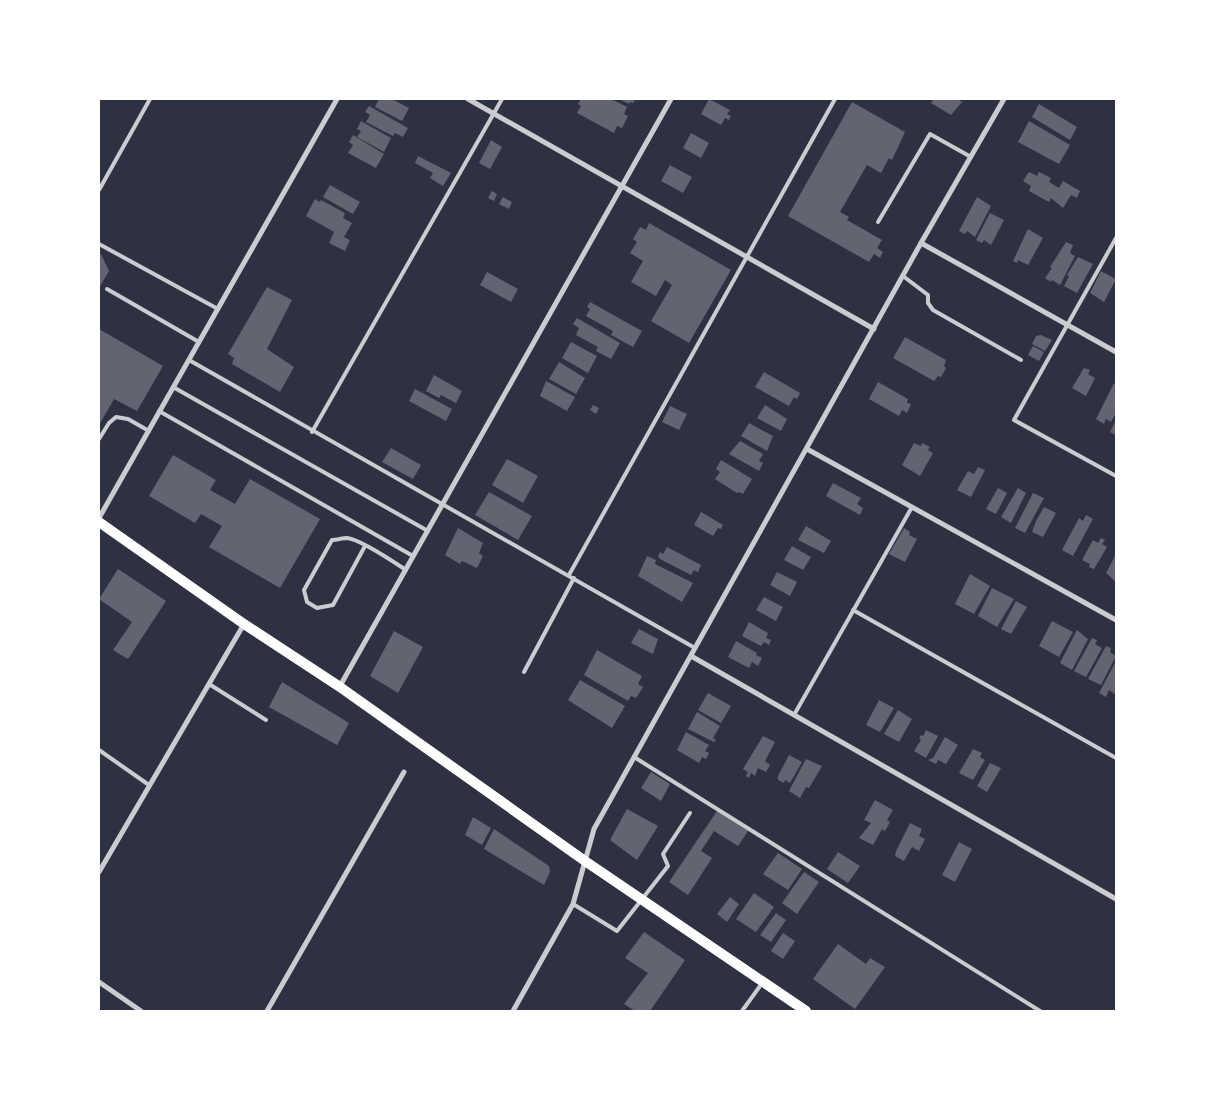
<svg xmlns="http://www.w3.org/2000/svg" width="1215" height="1110" font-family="'Sofia Sans Condensed',sans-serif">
  <rect width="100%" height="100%" fill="#2d3142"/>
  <g fill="#626471">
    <path d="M379,99H392L409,108L402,121L375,107Z"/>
    <path d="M581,99H611L627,107L624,114L628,116L622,128L617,126L614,133L577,113L581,106L578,104Z"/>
    <path d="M619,99H636L633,103L630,102L629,104Z"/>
    <path d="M709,99L730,110L727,114L731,116L729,120L725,118L721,125L701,114Z"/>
    <path d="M934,99H957L962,102L951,115L931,103Z"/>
    <path d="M852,102L905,132L892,160L889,158L881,173L867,165L840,212L849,217L847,220L882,240L877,248L883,252L880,258L874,254L869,262L788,216Z"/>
    <path d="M1039,104L1077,127L1070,140L1032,117Z"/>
    <path d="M369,106L408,128L403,137L395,133L393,136L366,122L370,115L365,112Z"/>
    <path d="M361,121L391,138L384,152L357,137L361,131L357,129Z"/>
    <path d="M1029,121L1070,145L1059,164L1018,142Z"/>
    <path d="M691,133L709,143L701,158L683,148Z"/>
    <path d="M353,135L384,154L376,168L348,153L353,145L349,142Z"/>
    <path d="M491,140L502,147L490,169L479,163Z"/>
    <path d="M418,156L451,173L443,186L430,178L433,173L415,163Z"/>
    <path d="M670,165L692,177L683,193L661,181Z"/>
    <path d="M1029,172L1037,176L1039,172L1051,178L1049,182L1059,188L1063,181L1080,191L1077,198L1071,195L1063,208L1051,198L1049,202L1029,191L1031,186L1023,181Z"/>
    <path d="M330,185L360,202L353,214L323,197Z"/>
    <path d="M492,191L497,194L494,201L488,198Z"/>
    <path d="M503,197L512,202L509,209L499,204Z"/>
    <path d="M977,197L991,206L975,237L967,231L965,234L959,231Z"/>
    <path d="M315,199L320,202L321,200L345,213L343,218L352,223L344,237L350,240L345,251L329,243L334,232L306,216Z"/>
    <path d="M990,213L1004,220L991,245L984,240L982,243L976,240Z"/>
    <path d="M649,223L731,270L689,343L651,321L672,285L665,280L656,296L631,282L643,261L630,253L637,242L633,239L640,227L646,230Z"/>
    <path d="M1028,229L1043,238L1028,265L1018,260L1017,263L1013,261Z"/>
    <path d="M1066,242L1073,245L1070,253L1075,256L1060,285L1052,280L1051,282L1045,278L1052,268L1050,267Z"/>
    <path d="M99,250L109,271L99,288Z"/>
    <path d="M1078,257L1093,264L1077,293L1064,286L1069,276L1067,275Z"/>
    <path d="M1101,271L1116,279L1104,302L1090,293Z"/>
    <path d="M487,272L518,289L511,302L480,285Z"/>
    <path d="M267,287L292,300L267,349L294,367L280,392L232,364L234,358L228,354Z"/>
    <path d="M590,302L642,331L633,347L611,335L613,331L586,316L590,309L587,307Z"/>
    <path d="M577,318L620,343L611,359L596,351L598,347L576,335L579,328L573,324Z"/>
    <path d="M99,329L163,366L137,411L114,399L99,425Z"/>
    <path d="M1041,335L1052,340L1045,351L1032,344L1036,336Z"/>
    <path d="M905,337L946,360L944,366L946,368L941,377L938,376L934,381L893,358Z"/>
    <path d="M571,342L597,356L588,373L562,358Z"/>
    <path d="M1033,346L1044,352L1039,361L1028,355Z"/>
    <path d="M559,362L585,378L576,394L549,379Z"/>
    <path d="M1084,368L1090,370L1088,374L1095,378L1086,396L1072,388Z"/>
    <path d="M764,372L800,393L797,399L794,397L789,406L755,387Z"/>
    <path d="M434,375L462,391L456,403L441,395L439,398L426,391Z"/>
    <path d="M546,381L575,397L567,411L540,396Z"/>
    <path d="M878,382L908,399L907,403L911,404L907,413L902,410L899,416L869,399Z"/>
    <path d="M1114,383L1116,385V413L1111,422L1106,419L1104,424L1096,419Z"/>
    <path d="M415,389L452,409L446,421L409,401Z"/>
    <path d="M593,405L599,408L596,414L590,410Z"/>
    <path d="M765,405L787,419L781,431L757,418Z"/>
    <path d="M670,406L687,414L679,430L662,422Z"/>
    <path d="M1116,420V435L1110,432Z"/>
    <path d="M749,423L773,436L767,451L741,436Z"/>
    <path d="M740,441L763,454L759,461L763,463L759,471L729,454Z"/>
    <path d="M914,443L921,446L922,443L930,447L928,450L933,453L920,476L902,465Z"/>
    <path d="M391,448L421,465L413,479L382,462Z"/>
    <path d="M173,455L216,480L210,490L235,504L250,479L320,519L280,588L209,547L222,526L201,514L195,523L149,496Z"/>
    <path d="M507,459L538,476L523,503L492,485Z"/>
    <path d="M721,460L752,479L743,494L739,492L737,493L715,479L720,472L716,469Z"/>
    <path d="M978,467L985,470L971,497L957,490L968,471L974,474Z"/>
    <path d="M833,483L861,498L857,504L863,508L860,515L826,496Z"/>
    <path d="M998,488L1007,493L996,514L986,509Z"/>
    <path d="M1018,488L1026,493L1011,523L1001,517Z"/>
    <path d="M489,492L532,516L518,540L475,515Z"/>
    <path d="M1033,493L1044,498L1025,533L1015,528Z"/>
    <path d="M1044,507L1056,513L1043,537L1032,532L1036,521Z"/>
    <path d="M701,512L723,525L721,529L718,528L713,536L694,525Z"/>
    <path d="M1086,515L1093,519L1073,556L1062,550L1079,518L1083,521Z"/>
    <path d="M806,526L831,541L824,553L798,540Z"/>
    <path d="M458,528L483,543L479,553L483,556L477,568L462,561L460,564L445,555Z"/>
    <path d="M904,528L910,532L909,535L917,539L905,562L889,554Z"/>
    <path d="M1101,538L1105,540L1102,544L1107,547L1094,569L1089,567L1090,564L1082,560L1093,540L1098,543Z"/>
    <path d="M792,546L811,557L803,570L784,560Z"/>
    <path d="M667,547L701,565L698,572L694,570L691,575L660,559L658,556L660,552L663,554Z"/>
    <path d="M1116,554V582L1106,573Z"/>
    <path d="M647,556L656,560L655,564L693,583L682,602L638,576Z"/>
    <path d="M118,569L166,601L128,659L113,650L132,622L99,599Z"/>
    <path d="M777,572L797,582L790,596L770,585Z"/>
    <path d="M970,574L990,586L974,614L955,604Z"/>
    <path d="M992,588L1014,599L997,627L978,616Z"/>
    <path d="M764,597L783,607L776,621L756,610Z"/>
    <path d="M1016,601L1027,607L1011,634L1001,629Z"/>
    <path d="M1052,621L1073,632L1059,657L1039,646Z"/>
    <path d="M749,622L768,633L766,638L771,640L769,645L764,642L761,646L742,636Z"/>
    <path d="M639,629L658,639L653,654L631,643Z"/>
    <path d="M1077,630L1088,639L1072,670L1060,663Z"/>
    <path d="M394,631L423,647L398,693L370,676Z"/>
    <path d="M1092,638L1097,640L1095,644L1102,648L1086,677L1074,671Z"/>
    <path d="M736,641L757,653L756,655L762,658L758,666L752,662L749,668L728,657Z"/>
    <path d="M1106,646L1111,648L1110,652L1116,656L1101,685L1088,679Z"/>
    <path d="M597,650L642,676L638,684L643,687L636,698L631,696L628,701L584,675Z"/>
    <path d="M1116,661V695L1109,690L1106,697L1099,693Z"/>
    <path d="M580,680L625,706L612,728L568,700Z"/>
    <path d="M282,682L349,723L337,745L269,707Z"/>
    <path d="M708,693L731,706L721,723L698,710Z"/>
    <path d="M879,700L894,708L880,732L866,725Z"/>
    <path d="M898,710L912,719L899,742L884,734Z"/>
    <path d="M697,712L720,726L713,738L716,740L714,742L688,729Z"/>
    <path d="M926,730L938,736L926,758L914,751L921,740L919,738L921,735L923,736Z"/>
    <path d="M686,732L709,745L705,751L709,753L706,759L702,757L699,763L677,750Z"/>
    <path d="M763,736L775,742L765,761L770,765L766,772L758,768L755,776L751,773L749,778L746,776L748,772L743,769Z"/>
    <path d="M945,737L958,745L946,764L938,760L936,764L928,760L933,758Z"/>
    <path d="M973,749L982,753L980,757L985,760L973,780L959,773Z"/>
    <path d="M789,755L802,762L790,783L785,780L784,783L778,780V776Z"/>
    <path d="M806,759L822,766L809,788L806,787L800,798L789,791Z"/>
    <path d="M990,763L1001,768L987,792L977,786Z"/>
    <path d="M651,772L670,784L661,801L641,788Z"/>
    <path d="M875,800L893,810L887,820L890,822L885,831L882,829L873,845L859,838L871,823L864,820Z"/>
    <path d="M627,809L658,826L637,860L610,840Z"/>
    <path d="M717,811L748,831L738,846L714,831L701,851L712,858L688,895L669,882Z"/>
    <path d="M473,817L491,828L482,845L465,835Z"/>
    <path d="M910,823L922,829L919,836L925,839L919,851L912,847L904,861L895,856L896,851Z"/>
    <path d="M494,829L549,866L550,872L544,885L484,849Z"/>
    <path d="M959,842L972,849L955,882L942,875Z"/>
    <path d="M838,852L860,866L848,883L827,869Z"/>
    <path d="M778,853L802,869L788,890L763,874Z"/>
    <path d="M804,872L819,882L797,914L782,903Z"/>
    <path d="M754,893L774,907L756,932L736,919Z"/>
    <path d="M730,897L739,904L727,922L717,914Z"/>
    <path d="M776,913L786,920L771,942L760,935Z"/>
    <path d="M644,932L685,960L650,1011H635L624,1004L648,973L625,958Z"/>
    <path d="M783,933L795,941L783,959L771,951Z"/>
    <path d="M838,944L866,964L870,958L885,967L855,1009L813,979Z"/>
  </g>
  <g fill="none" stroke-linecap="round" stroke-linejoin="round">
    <g stroke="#caccd0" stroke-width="4">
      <path d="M99,190L150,99"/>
      <path d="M878,222L930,134L971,157"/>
      <path d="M1116,238L1014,420L1116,476"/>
      <path d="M99,244L218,309"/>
      <path d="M903,276L928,295V303L933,310L1021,360"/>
      <path d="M107,289L199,342"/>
      <path d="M189,360L695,648"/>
      <path d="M173,387L428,531"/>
      <path d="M159,411L413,556"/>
      <path d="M312,432L502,99"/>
      <path d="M99,439L109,423L116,417L128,419L149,431"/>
      <path d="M365,546L333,605L317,608L307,602L304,590L332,540C336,540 343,538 347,538C359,539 394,562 406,570"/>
      <path d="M569,575L835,99"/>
      <path d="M853,610L1116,758"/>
      <path d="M524,672L574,578"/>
      <path d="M209,684L266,720"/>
      <path d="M794,715L912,507"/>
      <path d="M99,750L149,785"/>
      <path d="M634,757L1040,1011"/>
      <path d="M573,904L617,931L668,866L663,854L690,813"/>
      <path d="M742,1011L763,982"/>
    </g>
    <g stroke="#caccd0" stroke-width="5">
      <path d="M468,99L874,329"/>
      <path d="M921,243L1116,352"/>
      <path d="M807,449L1116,620"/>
      <path d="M99,518L337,99"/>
      <path d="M691,656L1116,899"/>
      <path d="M340,686L671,99"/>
      <path d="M99,872L244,624"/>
      <path d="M99,982L141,1011"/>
      <path d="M267,1011L404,772"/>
      <path d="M513,1011L573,904L594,829L921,243L1004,99"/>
    </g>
    <path stroke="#fff" stroke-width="10" d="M99,522L244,624L340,687L585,861L806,1011"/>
  </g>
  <rect width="1215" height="1110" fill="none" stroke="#ffffff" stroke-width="200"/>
</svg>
